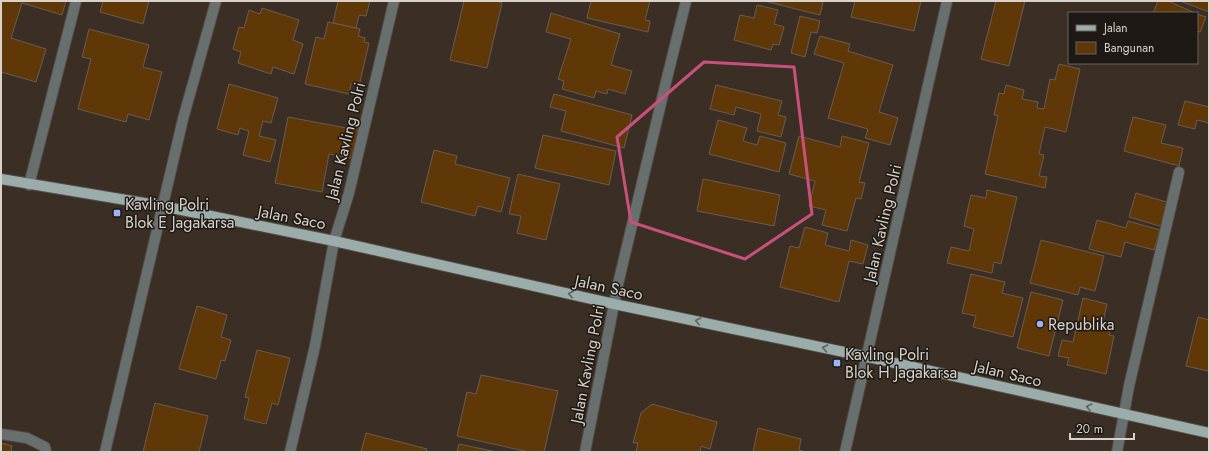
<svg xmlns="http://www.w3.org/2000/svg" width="1210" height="453" font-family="Jost,sans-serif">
  <rect width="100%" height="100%" fill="#3b2f25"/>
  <g fill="#603706" stroke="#695c51">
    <path d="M1,1H66L62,15L22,3L11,38L46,49L36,82L1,72Z"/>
    <path d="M103,1H149L143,24L100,12Z"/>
    <path d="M338,1H370L366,16L359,15L356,28L333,23Z"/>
    <path d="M464,1H495L502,3L487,68L450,60Z"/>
    <path d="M591,1H650L645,20L650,21L648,32L587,18Z"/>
    <path d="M764,1H819L823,2L820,15Z"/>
    <path d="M855,1H921L914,31L851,17Z"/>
    <path d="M996,1H1025L1009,66L981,59Z"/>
    <path d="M1158,1H1168L1195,13H1153Z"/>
    <path d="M1180,1H1209V12Z"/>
    <path d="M757,5L778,10L774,24L784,27L779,45L773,44L771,50L734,40L740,15L754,18Z"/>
    <path d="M262,8L299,20L293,40L303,44L294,74L273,67L271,74L238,63L241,52L233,49L239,27L244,28L249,10L260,14Z"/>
    <path d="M551,13L620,34L611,65L632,71L625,94L608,89L607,94L596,91L594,98L562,89L564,81L558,79L571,39L546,32Z"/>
    <path d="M1197,14L1206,17L1200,32L1197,31Z"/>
    <path d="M800,16L820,21L817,33L811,32L805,57L791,53Z"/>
    <path d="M328,22L360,29L358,36L365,38L364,42L369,43L359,86L351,84L349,94L305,84L316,37L324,39Z"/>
    <path d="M89,29L149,45L143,67L162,72L149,120L128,114L126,122L78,109L91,59L82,57Z"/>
    <path d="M820,36L850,44L848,51L893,65L879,112L898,118L890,145L865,138L868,129L828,118L844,63L814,54Z"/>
    <path d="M1059,64L1080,69L1066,132L1045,127L1039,154L1044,155L1039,176L1047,177L1045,188L985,174L998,116L994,115L999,93L1004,94L1006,85L1024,90L1022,99L1038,102L1037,108L1044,109L1050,79L1055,80Z"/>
    <path d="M229,84L278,98L271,123L263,121L259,136L276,140L270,162L243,155L249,131L240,128L238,135L217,129Z"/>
    <path d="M716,85L782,101L778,115L786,117L781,137L757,131L761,114L736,107L734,115L710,109Z"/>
    <path d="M554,94L632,115L624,148L561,131L566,111L550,107Z"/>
    <path d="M1185,101L1209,107V123L1197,120L1195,129L1178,125Z"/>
    <path d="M288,117L362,131L357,159L329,154L322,192L275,183Z"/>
    <path d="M1133,117L1166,125L1161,143L1183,148L1179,166L1124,151Z"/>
    <path d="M718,120L747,128L743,141L757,145L760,136L786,143L779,172L709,154Z"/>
    <path d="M543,135L616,151L609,185L535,168Z"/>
    <path d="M799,136L840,147L842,136L869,143L859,182L865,183L861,199L856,198L847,231L822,225L826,210L809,206L815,181L789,174Z"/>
    <path d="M434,150L457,156L455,164L510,178L501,212L478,206L475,216L421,202Z"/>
    <path d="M518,174L560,184L546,240L517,233L521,216L509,214Z"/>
    <path d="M703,179L780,195L774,226L697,211Z"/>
    <path d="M987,190L1017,197L1001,264L994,262L992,273L947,263L951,247L969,251L974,229L964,226L971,195L986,198Z"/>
    <path d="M1136,193L1170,203L1163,227L1129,217Z"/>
    <path d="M1097,220L1126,228L1128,221L1160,230L1154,250L1125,242L1121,257L1089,249Z"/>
    <path d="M805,227L828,233L825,245L849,251L851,240L868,245L863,264L849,261L839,302L780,287L790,246L799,248Z"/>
    <path d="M1041,240L1104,256L1095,291L1080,287L1078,295L1030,283Z"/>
    <path d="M971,274L1005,282L1002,293L1023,298L1013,337L973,327L976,316L962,313Z"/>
    <path d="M1031,292L1063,300L1049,356L1017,348Z"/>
    <path d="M1083,298L1107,304L1103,322L1112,323L1109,335L1114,336L1106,374L1067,365L1069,358L1058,356L1062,340L1073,342Z"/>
    <path d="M197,306L227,315L221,337L231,340L225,361L221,360L216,379L179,369Z"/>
    <path d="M1198,317L1209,320V365L1208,371L1186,366Z"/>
    <path d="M257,350L290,358L278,405L272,403L266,424L244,419L249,398L245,397Z"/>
    <path d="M481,375L558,391L544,452H529L457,436L467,392L476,394Z"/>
    <path d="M155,403L208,416L199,452H143Z"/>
    <path d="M652,404L717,422L710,449L701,446L700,452H636L638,443H633L641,413Z"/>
    <path d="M758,428L801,439L799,450L806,452H753Z"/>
    <path d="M366,433L427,449L426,452H361Z"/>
    <path d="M1,443L12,446L11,452H1Z"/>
    <path d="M459,444L497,452H457Z"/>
  </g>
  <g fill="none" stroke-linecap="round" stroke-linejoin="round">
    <defs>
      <g id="minor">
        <path d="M29,185L76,1"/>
        <path d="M1,434L27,438L45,447L46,452"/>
        <path d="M105,452L183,119L216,1"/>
        <path d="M290,452L315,346L334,241L349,193L394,1"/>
        <path d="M585,452L618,284L666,82L686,1"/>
        <path d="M845,452L947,1"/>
        <path d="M1117,452L1129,386L1179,172"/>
      </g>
      <path id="major" d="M1,179L162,206L334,241L614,304L868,357L1209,433"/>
    </defs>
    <use href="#minor" stroke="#574c43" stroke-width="12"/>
    <use href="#major" stroke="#574c43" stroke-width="12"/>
    <use href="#minor" stroke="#67706f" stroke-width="10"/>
    <use href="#major" stroke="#9badab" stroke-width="10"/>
  </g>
  <defs><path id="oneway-chevron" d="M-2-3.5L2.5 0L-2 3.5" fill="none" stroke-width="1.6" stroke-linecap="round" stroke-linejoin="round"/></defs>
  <g stroke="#5c6360">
    <use href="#oneway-chevron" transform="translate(571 294) rotate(-167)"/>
    <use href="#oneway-chevron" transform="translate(698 321) rotate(-168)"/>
    <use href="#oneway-chevron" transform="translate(825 348) rotate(-168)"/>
    <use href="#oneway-chevron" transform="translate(1089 407) rotate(-167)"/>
  </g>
  <path fill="none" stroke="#c9507d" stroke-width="3" stroke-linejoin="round" d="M704,62L794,67L812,214L745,259L631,222L617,137Z"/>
  <g fill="#9cb4fd" stroke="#1e1914" stroke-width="1.5">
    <rect x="113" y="209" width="8" height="8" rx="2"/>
    <circle cx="1040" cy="324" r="4"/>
    <rect x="833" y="359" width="8" height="8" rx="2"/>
  </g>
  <g text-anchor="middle" stroke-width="3" stroke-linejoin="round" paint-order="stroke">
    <g font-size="16" fill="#d9d2cb" stroke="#1e1914">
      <text transform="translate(345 141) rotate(-76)" y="6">Jalan Kavling Polri</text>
      <text transform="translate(292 217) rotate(11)" y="6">Jalan Saco</text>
      <text transform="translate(882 223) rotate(-77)" y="6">Jalan Kavling Polri</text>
      <text transform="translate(609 287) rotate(12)" y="6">Jalan Saco</text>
      <text transform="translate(587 364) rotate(-79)" y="6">Jalan Kavling Polri</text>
      <text transform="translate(1008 373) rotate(13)" y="6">Jalan Saco</text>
    </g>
    <g font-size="16" fill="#d9d2cb" stroke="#1e1914" text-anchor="start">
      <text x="125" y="210">Kavling Polri<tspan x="125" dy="18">Blok E Jagakarsa</tspan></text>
      <text x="1048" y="330">Republika</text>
      <text x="845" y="360">Kavling Polri<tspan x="845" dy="18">Blok H Jagakarsa</tspan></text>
    </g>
  </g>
  <rect width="1210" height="453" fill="none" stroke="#d9d2cb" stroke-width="4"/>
  <rect x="1068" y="12" width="130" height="52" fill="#1e1914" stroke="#69635d"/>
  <rect x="1076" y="25" width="20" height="6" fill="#9badab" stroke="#69635d"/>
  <text x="1104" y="32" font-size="12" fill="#d9d2cb">Jalan</text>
  <rect x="1076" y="42" width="20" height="12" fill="#603706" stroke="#69635d"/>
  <text x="1104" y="52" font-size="12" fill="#d9d2cb">Bangunan</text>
  <path d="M1070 433v6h64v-6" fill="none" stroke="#d9d2cb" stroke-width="2"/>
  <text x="1076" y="433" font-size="12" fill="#d9d2cb" stroke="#1e1914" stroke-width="3" paint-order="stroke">20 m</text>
</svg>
